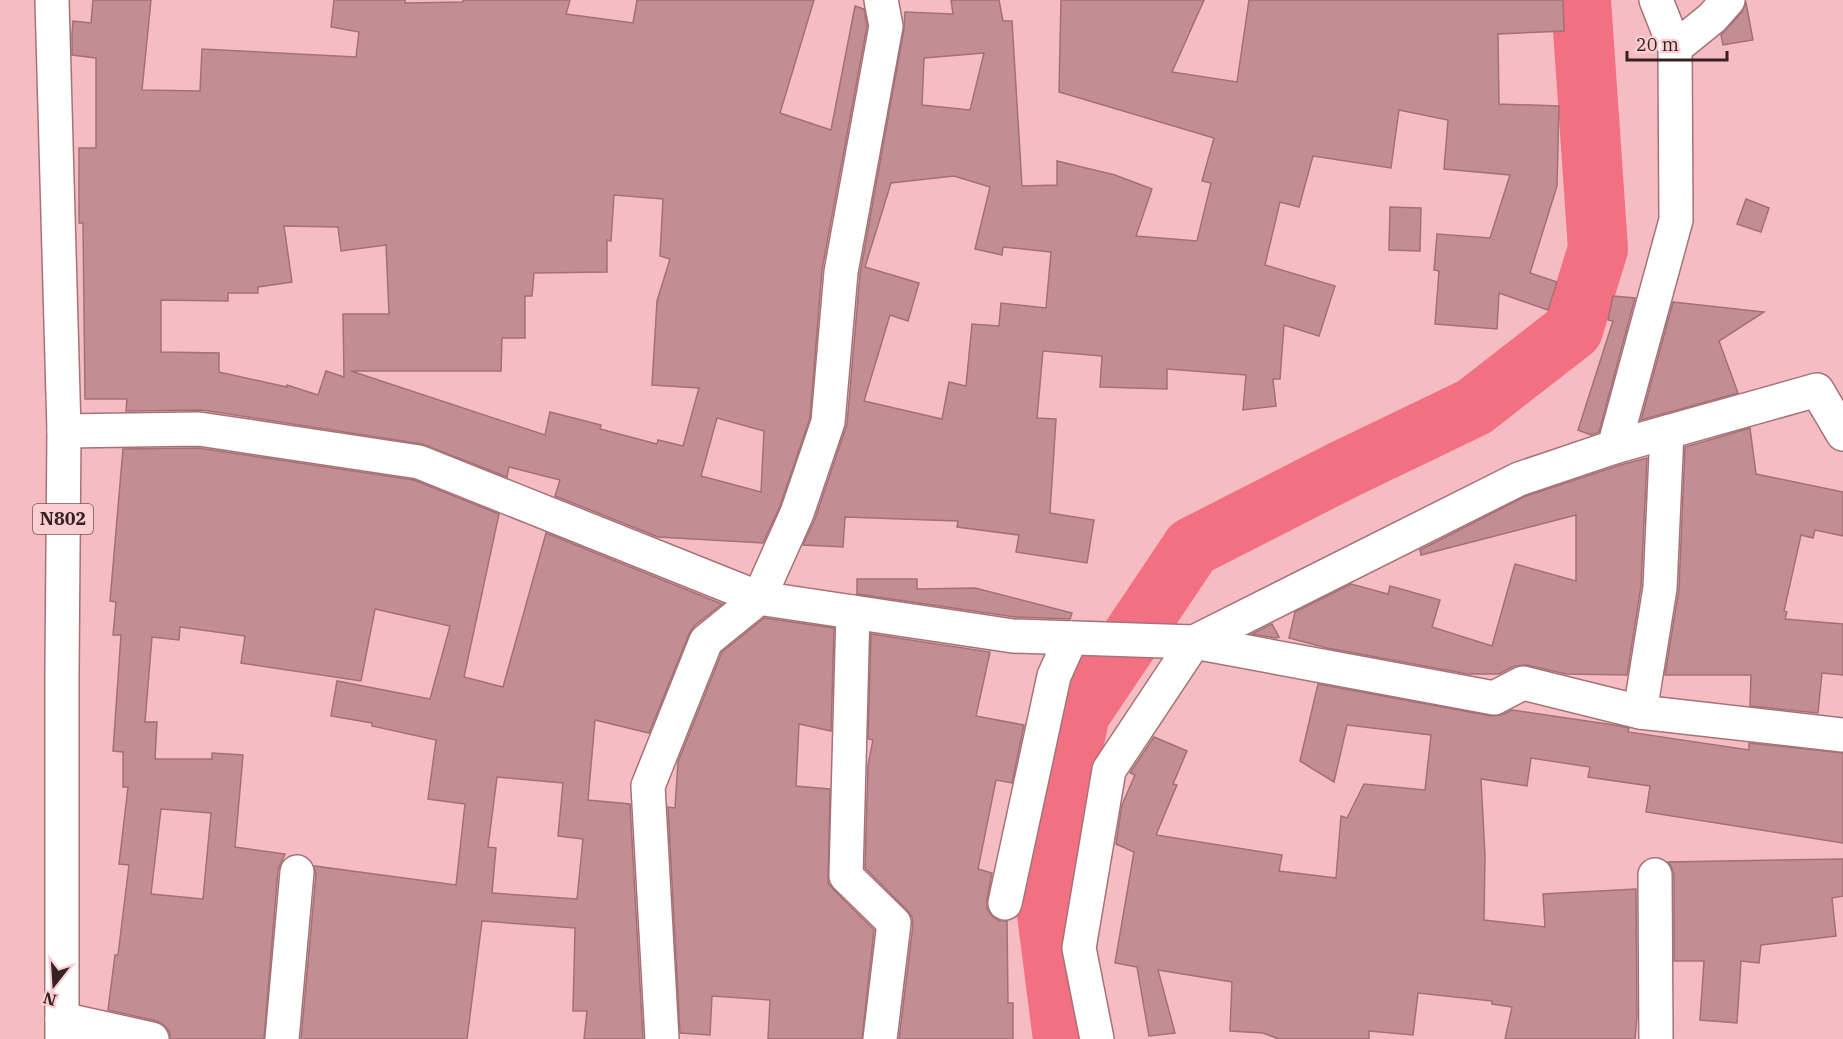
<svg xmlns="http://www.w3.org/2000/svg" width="1843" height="1039" font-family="'IBM Plex Serif',serif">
  <rect width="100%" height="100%" fill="#f5bdc2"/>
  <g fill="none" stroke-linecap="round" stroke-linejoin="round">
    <path stroke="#f36f82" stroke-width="60" d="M1063,1039L1043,883L1080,714L1192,547L1345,469L1474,407L1573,330L1598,249L1581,0"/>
  </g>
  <g fill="#c38e93" stroke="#a37075" stroke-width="1.5" fill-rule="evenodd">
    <path d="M93,0H151L142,90L200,91L202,49L356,57L359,32L331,27L334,0H405V3L463,2V0H570L566,14L633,23L637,0H814L780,113L831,130L855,6L864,9L867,26L822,270L810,418L780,506L763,543L658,537L555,496L560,480L509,467L507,477L422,444L202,410L126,411L127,399H85L83,223H79V148H96V58L72,55V34L73,21L91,23ZM614,195L663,199L660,256L670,259L657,301L652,385L699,388L683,446L658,440L657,444L600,429L601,425L550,412L545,435L351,371H501L502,338H525V296H532L534,273L607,272V240L611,241ZM284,226L338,227L341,251L386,245L389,314H343L344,377L326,371L318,395L287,385V387L219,372V353L161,352V300L228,301V293H258V287L292,282ZM717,418L764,431L761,492L701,476Z"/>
    <path d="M951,0H999L1003,21H1012L1022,186L1057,185V161L1115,175L1152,189L1136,236L1197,241L1211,183L1202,181L1214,138L1059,92L1061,0H1204L1172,72L1237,82L1249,0H1563L1564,31L1498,34L1499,104L1559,106L1557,186L1530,273L1557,282L1548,310L1499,293L1497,329L1435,324L1439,271L1434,270L1437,234L1490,238L1510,175L1444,169L1448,120L1399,110L1391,168L1313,156L1299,207L1280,202L1265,265L1335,286L1319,336L1284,325L1280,379H1273L1276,406L1243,410L1246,375L1167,369V389L1100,387L1102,356L1043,351L1037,418L1056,419L1050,513L1094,520L1087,563L1016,552L1019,535L957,527L958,521L845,517L843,547L803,545L815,519L847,424L860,274L904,29L905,12L953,14ZM984,53L970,110L922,105L924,58ZM954,176L990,187L975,249L1002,255L1003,247L1051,252L1046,308L1001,303L999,326L972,324L966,386L949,382L942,419L864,401L890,315L908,321L919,283L865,267L891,183Z"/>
    <path d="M1746,3L1753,40L1723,45L1721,35L1742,12Z"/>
    <path d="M1746,199L1769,208L1761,232L1737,224Z"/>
    <path d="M1390,207L1421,208L1420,251L1389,250Z"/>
    <path d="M1613,296L1635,298L1599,432L1591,435L1578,430L1613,321L1608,320Z"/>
    <path d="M1673,302L1764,312L1719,341L1738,393L1641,420Z"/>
    <path d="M1750,428L1756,474L1843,492V536L1815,530L1813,538L1801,535L1784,611L1787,612L1785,619L1843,624V675L1822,673L1818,713L1750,706L1751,675H1665L1679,589L1685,447Z"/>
    <path d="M198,448L414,480L499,514L464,677L503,687L546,533L722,604L694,626L689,634L649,733L595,720L588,800L630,804L643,1039H584L587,1011H573L575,928L482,921L467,1039H301L316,874L314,866L456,885L465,804L428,799L436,740L372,726V723L331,716L337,681L430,699L450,626L375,609L361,681L241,663L245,636L180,627L179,640L152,637L145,722H157L155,759H212V753L243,755L235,847L285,854L278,870L264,1039H170V1033L165,1026L157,1021L108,1010L115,955H118L129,865L119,864L128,787H123V752L113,751L121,635H113L116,602L110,601L123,449ZM497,777L563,783L558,836L583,839L577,899L492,893L496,848L488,847ZM161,809L211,813L203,899L151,894Z"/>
    <path d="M1647,458L1641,586L1627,675L1566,674L1527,665L1514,666L1499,674H1468L1327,648L1289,638L1295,612L1351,584L1388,594L1390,586L1440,600L1432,627L1492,646L1515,564L1576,581V515L1421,555L1420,550L1526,496L1620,465Z"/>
    <path d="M857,579H917V589L975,588L1072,613L1070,619L1015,617L857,594Z"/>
    <path d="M764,618L834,628L831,731L799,724L796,786L830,789L828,883L833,889L874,930L862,1039H768L770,1000L712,996L710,1035L680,1033L668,807L675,808L678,762L722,652Z"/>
    <path d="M1272,624L1279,637L1276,638L1252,634Z"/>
    <path d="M871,634L990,652L976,716L1024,725L1012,783L996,780L978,869L992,873L987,899V909L993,917L1000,921H1007L1008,1003H1013V1039H899L913,925L912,917L907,910L865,868L868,765L873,740L868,739Z"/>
    <path d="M1318,684L1491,716L1502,715L1512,710L1614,725L1629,728L1628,732L1749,750V743L1843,753V843L1646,812L1650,786L1588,777L1590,767L1531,758L1527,786L1481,779L1485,855L1484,920L1545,927L1543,894L1636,889L1637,1016L1635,1039H1505L1512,1007L1492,1004V1001L1418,993L1413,1035L1369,1031V1039H1279L1263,1033L1230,1031L1232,982L1158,970L1175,1033L1149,1036L1137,967L1115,963L1134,852L1116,844L1122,805L1135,775L1130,773L1154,737L1187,751L1173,784L1177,785L1156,835L1282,855L1279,871L1336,878L1341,816L1347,818L1364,784L1425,790L1431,735L1347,725L1334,782L1300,761Z"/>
    <path d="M1843,859V896L1832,898L1836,936L1761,945L1759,963L1741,961L1737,1023L1700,1020L1704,961H1674V875L1671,866L1668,862Z"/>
  </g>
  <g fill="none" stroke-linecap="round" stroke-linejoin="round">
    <defs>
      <g id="street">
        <path d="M1656,0L1675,48"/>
        <path d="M64,431L199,429L419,462L759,598L1013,636L1194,642L1494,698L1523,683L1640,712L1843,735"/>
        <path d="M1614,447L1817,390L1843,434"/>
        <path d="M853,612L846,876L894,923L880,1039"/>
        <path d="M1640,712L1660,588L1667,432"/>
        <path d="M1655,875L1656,1039"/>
        <path d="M1005,903L1054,676L1071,638"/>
        <path d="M62,1019L152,1039"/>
        <path d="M282,1039L297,872"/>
        <path d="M662,1039L648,786L706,641L759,598L797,513L828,422L841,272L886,26L881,0"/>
        <path d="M1097,1039L1079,948L1109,770L1194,642L1519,479L1614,447L1676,220L1675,48L1712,18L1728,0"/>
      </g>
      <path id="highway" d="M52,0L64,431L62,670V1039"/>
    </defs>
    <use href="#street" stroke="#a57377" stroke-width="36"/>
    <use href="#highway" stroke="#a57377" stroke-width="36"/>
    <use href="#street" stroke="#fff" stroke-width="33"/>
    <use href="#highway" stroke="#fff" stroke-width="33"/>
  </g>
  <g text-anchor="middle" stroke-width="4.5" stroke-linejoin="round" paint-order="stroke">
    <rect fill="#fbced1" stroke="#715557" stroke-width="1.5" x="33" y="504" width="60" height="30" rx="4.5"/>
    <g font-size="18" font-weight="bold" fill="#362123">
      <text x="63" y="525">N802</text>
    </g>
  </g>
  <g transform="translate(54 985) rotate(197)" stroke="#fbced1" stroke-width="4.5" paint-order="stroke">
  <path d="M0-4.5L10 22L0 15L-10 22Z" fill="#362123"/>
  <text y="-9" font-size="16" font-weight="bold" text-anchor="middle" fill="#362123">N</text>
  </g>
  <path d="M1627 51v9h100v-9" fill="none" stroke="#362123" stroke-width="3"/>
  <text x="1636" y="51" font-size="18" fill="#362123" stroke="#fbced1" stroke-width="4.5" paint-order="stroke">20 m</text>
</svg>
